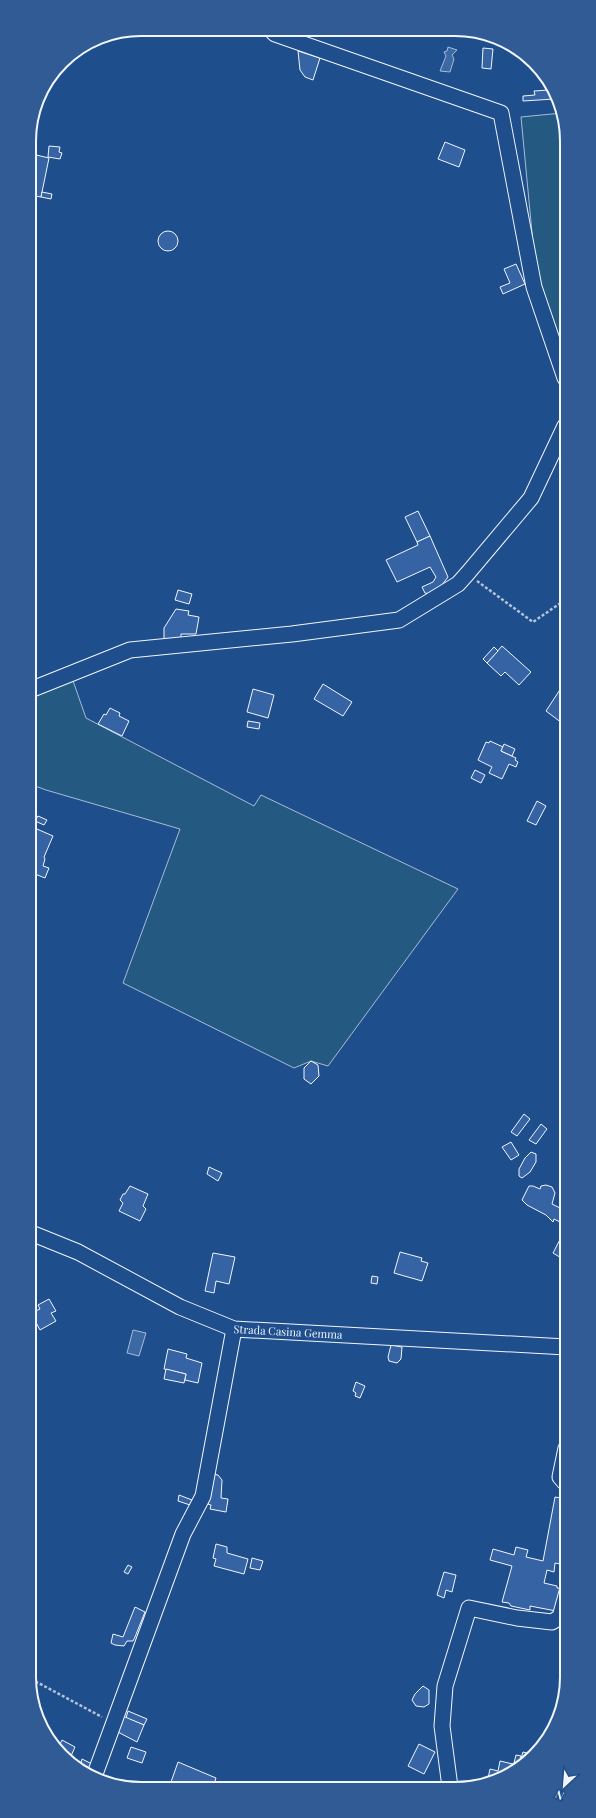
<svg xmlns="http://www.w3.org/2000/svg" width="596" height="1818" font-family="'Playfair Display',serif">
  <rect width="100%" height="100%" fill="#1f4e8c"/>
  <g fill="#245a82" stroke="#a8bbd7">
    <path d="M562,113L565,119V361L535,264L521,117Z"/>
    <path d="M71,675L86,718L254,806L261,795L458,889L328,1066L311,1061L294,1068L123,983L180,829L46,790L30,784V700Z"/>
  </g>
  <g fill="#3b69a3" stroke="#a8bbd7">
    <path d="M448,47L457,50L452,55L454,59L450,72L440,71L446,56L444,52L447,51Z"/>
    <path d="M133,1330L146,1333L139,1356L127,1353Z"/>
  </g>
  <g fill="#3563a3" stroke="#f2f6ff">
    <path d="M483,48L493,49L491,69L482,68Z"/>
    <path d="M298,51L320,58L313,80L305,77L300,70Z"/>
    <path d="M549,90L554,99L523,101V96L535,95L534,91Z"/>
    <path d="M445,142L465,150L459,167L438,159Z"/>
    <path d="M49,146L60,147L59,152L62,153L60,159L48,157Z"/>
    <path d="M32,154L49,158L41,197L29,195V159Z"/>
    <path d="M42,192L52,194L51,199L41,197Z"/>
    <circle cx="168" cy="241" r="10"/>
    <path d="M516,264L525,284L503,294L500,287L510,283L504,269Z"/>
    <path d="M418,511L430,536L417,542L405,517Z"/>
    <path d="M430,536L448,577L439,589L430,594L425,593L422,587L433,582L436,577L430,567L397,582L386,560L418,545L417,542Z"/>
    <path d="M178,590L192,594L189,604L175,600Z"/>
    <path d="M176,609L189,611L188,615L199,617L196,634H181V639H164V628Z"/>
    <path d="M565,618L566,631L561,620Z"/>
    <path d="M502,646L531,672L519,685L505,672L501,676L487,663Z"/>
    <path d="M494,647L498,651L487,663L483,659Z"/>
    <path d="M565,682L566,683V726L546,711Z"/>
    <path d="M323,684L352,702L343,716L314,699Z"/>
    <path d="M253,689L274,695L268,718L247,712Z"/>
    <path d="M110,708L120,713L119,716L129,721L122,736L98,724L104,714L106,715Z"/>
    <path d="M248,721L260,723L259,729L247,727Z"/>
    <path d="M490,741L503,747L501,751L516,758L515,760L518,762L516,767L509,764L502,779L489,773L492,767L478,760L486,742L489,743Z"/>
    <path d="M504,744L515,749L512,756L501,751Z"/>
    <path d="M475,770L485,775L481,783L471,778Z"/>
    <path d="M537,801L546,806L536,825L527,821Z"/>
    <path d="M38,816L47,820L44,825L35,821Z"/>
    <path d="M30,826L53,836L44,857L45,859L43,866L49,868L45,878L35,874L30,885Z"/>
    <path d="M311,1061L318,1065L319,1076L311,1084L304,1079V1068Z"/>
    <path d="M524,1114L530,1119L517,1136L511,1132Z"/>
    <path d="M541,1124L547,1129L536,1144L529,1140Z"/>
    <path d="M511,1142L519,1155L511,1160L502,1147Z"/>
    <path d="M531,1152L536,1154V1162L530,1172L522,1178L519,1176V1169L525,1158Z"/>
    <path d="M209,1167L222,1173L218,1181L207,1174Z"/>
    <path d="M546,1185L552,1187L555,1193L552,1204L566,1211L562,1223L554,1219L553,1222L546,1215L527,1205L522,1200L529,1186H533L540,1189L541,1186Z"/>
    <path d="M130,1186L148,1194L143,1206L146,1209L140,1221L119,1211L123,1203L120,1200L123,1194H125Z"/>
    <path d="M566,1228V1254L563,1259L553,1253Z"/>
    <path d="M400,1252L422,1258L421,1261L428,1263L422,1281L394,1273Z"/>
    <path d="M213,1253L235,1257L229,1284L216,1281L214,1293L205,1291Z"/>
    <path d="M372,1276L378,1277L377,1284L371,1283Z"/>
    <path d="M49,1299L56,1311L51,1313L56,1321L40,1330L31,1313L40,1309L38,1305Z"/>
    <path d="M391,1345L402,1347L401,1359L397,1363L389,1361L388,1357Z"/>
    <path d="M168,1349L187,1354L186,1358L202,1363L198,1383L185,1380L186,1374L164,1369Z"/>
    <path d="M166,1369L186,1374L184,1383L164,1379Z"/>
    <path d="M356,1382L365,1386L360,1398L355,1396L356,1393L353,1391Z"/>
    <path d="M213,1474L218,1475L222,1480L221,1498L228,1499L226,1512L210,1509L211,1505L208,1504Z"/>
    <path d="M179,1495L192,1500L190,1505L178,1501Z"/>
    <path d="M555,1497L567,1499V1516L561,1547L567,1548V1564L566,1565L555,1563L554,1572L547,1570L544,1583L557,1586V1588L563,1589L556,1611L530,1606V1610L511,1606L509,1603L502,1602L512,1566L490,1560L493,1549L514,1555L516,1547L528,1550L526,1557L543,1561Z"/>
    <path d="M565,1526H567V1539H562Z"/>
    <path d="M216,1544L227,1547V1553L248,1559L244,1574L214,1566L216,1559L213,1558Z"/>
    <path d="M252,1558L263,1561L260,1570L250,1568Z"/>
    <path d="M128,1565L132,1567L128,1574L124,1572Z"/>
    <path d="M444,1572L456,1575L452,1592L446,1590L444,1598L437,1595Z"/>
    <path d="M135,1607L145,1612L135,1637L133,1641H127L124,1646L115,1645L111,1643L113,1634L123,1637Z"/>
    <path d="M423,1686L429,1690V1704L424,1707L416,1706L412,1700L415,1694Z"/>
    <path d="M128,1711L147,1719L144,1725L126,1718Z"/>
    <path d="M118,1714L144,1725L137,1742L116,1731Z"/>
    <path d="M62,1740L75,1747L71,1756L58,1748Z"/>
    <path d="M419,1744L435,1752L424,1774L408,1766Z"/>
    <path d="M131,1747L146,1752L142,1763L127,1758Z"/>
    <path d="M523,1752L534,1755L518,1768L519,1764Z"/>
    <path d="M516,1755L521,1756L519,1764L514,1763Z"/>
    <path d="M82,1759L92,1764L89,1771L80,1766Z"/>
    <path d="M500,1761L517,1765L516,1770L511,1774L487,1783L490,1769L498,1771Z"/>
    <path d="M178,1762L216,1778L213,1787H174L170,1785Z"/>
  </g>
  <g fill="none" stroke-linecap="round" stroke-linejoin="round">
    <defs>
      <g id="minor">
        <path d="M271,30L275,34L501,113L534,287L565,378"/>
        <path d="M30,690L130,650L292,634L399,620L458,584L467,574L531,498L565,426"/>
        <path id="s1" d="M31,1233L78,1252L180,1307L234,1329L566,1347"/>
        <path d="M566,1448L560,1477L567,1485"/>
        <path d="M95,1774L183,1534L203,1496L234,1329"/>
        <path d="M450,1787L442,1726L445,1686L469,1608L517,1618L552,1622L560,1617L567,1592"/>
      </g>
    </defs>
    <use href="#minor" stroke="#f2f6ff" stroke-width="17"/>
    <g stroke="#b3c4dc" stroke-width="2.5" stroke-dasharray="3 2" stroke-linecap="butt">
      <path d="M477,581L533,622L565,600"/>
      <path d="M31,1679L102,1717"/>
    </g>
    <use href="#minor" stroke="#1f4e8c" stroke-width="15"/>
  </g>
  <g text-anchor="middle" stroke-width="3" stroke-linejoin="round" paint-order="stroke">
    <g font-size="11" fill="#f2f6ff" stroke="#1f4e8c">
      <text dy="4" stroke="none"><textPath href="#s1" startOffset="279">Strada Casina Gemma</textPath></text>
    </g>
  </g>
  <path d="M0 0H596V1818H0ZM141 36H455A105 105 0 0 1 560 141V1677A105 105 0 0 1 455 1782H141A105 105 0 0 1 36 1677V141A105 105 0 0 1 141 36Z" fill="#305b95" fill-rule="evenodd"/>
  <path fill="none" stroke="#f2f6ff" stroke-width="2" d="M141 36H455A105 105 0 0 1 560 141V1677A105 105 0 0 1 455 1782H141A105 105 0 0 1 36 1677V141A105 105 0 0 1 141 36Z"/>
  <g transform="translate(564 1786) rotate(206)" stroke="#1f4e8c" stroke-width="3" paint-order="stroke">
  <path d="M0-3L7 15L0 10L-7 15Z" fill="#f2f6ff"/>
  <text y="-6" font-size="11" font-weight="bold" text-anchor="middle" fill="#f2f6ff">N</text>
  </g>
</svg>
